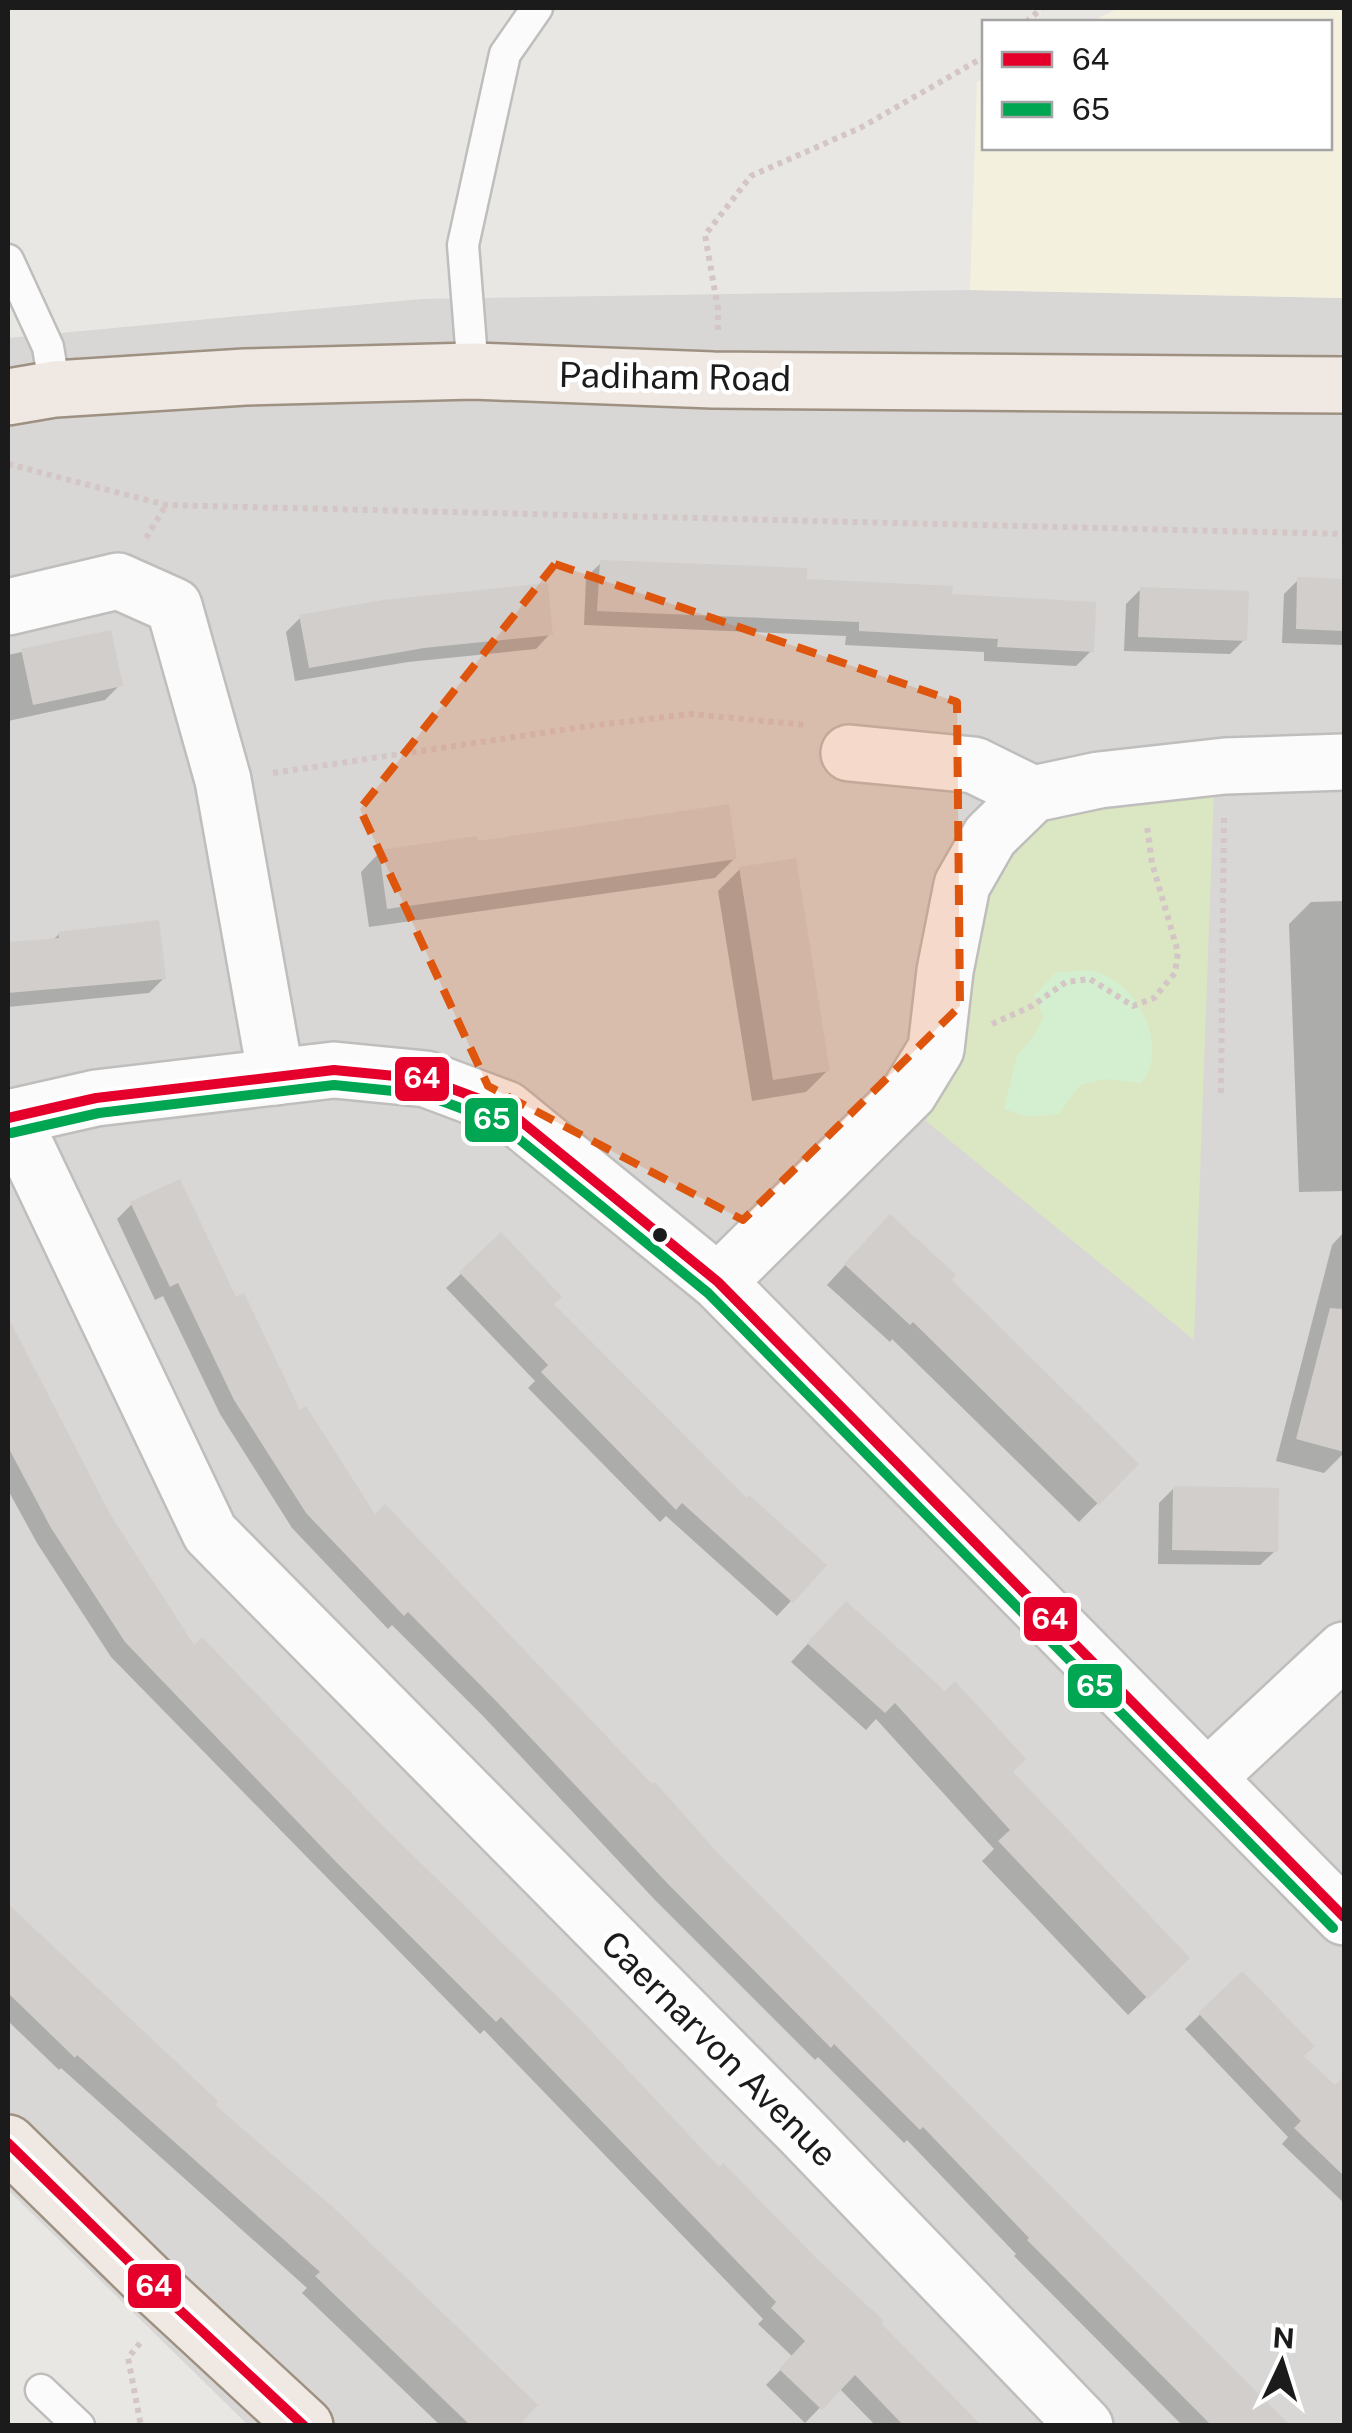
<svg xmlns="http://www.w3.org/2000/svg" width="1352" height="2433" font-family="'Public Sans',sans-serif">
  <rect width="100%" height="100%" fill="#e9e7e4"/>
  <path fill="#d8d7d5" d="M970,290L1344,298V2425H248L8,2190V338L421,299Z"/>
  <path fill="#f4f0de" d="M1119,8H1344V298L970,290L977,82L984,79V148H1330V22H1091Z"/>
  <path fill="#dbe6c3" d="M1214,789L1194,1340L926,1121L979,898L1050,813Z"/>
  <path fill="#d4efcf" d="M1056,972C1069,972 1085,969 1097,972C1137,982 1171,1049 1141,1083L1104,1079L1080,1085L1059,1114L1029,1117L1004,1109L1017,1056L1036,1033L1043,1017L1035,995Z"/>
  <g fill="#0003">
    <path d="M601,563L804,581L1091,651L1076,666L984,661V652L845,645L846,636L584,625L586,577Z"/>
    <path d="M1298,580L1344,581V645L1282,643L1284,594Z"/>
    <path d="M1141,589L1245,639L1230,654L1124,651L1126,604Z"/>
    <path d="M301,617L550,634L536,649L408,662L295,681L286,632Z"/>
    <path d="M109,633L120,685L105,700L8,721V655Z"/>
    <path d="M476,843L734,859L715,878L369,927L361,872L380,852Z"/>
    <path d="M740,869L827,1071L806,1092L752,1101L718,891Z"/>
    <path d="M1344,901V1191L1299,1192L1289,924L1311,902Z"/>
    <path d="M59,934L163,979L149,993L8,1007V944L52,941Z"/>
    <path d="M132,1204L234,1300L298,1413L374,1518L1286,2426H1183L1014,2256L1016,2254L907,2140L904,2143L818,2057L815,2060L654,1899L483,1716L392,1625L388,1629L292,1528L220,1414L163,1296L155,1300L117,1219Z"/>
    <path d="M1344,1232V1453L1324,1473L1276,1461L1332,1245Z"/>
    <path d="M501,1236L551,1305L791,1601L777,1616L666,1516L660,1522L528,1388L535,1381L446,1288Z"/>
    <path d="M871,1237L948,1280L1136,1464L1079,1522L892,1339L890,1342L827,1285Z"/>
    <path d="M8,1322L108,1515L193,1649L378,1825L719,2170L878,2323L978,2426H876L839,2388L805,2423L766,2385L793,2357L758,2324L763,2319L484,2030L480,2034L111,1657L37,1543L8,1490Z"/>
    <path d="M1174,1488L1275,1551L1260,1565L1158,1564L1159,1503Z"/>
    <path d="M828,1622L1010,1772L1187,1958L1128,2015L982,1861L994,1849L876,1719L866,1730L791,1662Z"/>
    <path d="M8,1905L215,2101L211,2105L514,2426H441L302,2293L307,2288L61,2068L59,2070L8,2021Z"/>
    <path d="M1242,1974L1301,2057L1344,2098V2203L1282,2144L1288,2137L1185,2029Z"/>
  </g>
  <g fill="#d1cecc">
    <path d="M600,560L807,568V579L953,586L952,594L1096,602L1094,652L997,647L998,639L859,631V622L597,611Z"/>
    <path d="M1297,577L1344,579V631L1296,629Z"/>
    <path d="M548,583L553,635L424,648L309,668L299,615L383,600Z"/>
    <path d="M1140,587L1249,591L1247,641L1138,637Z"/>
    <path d="M111,630L123,686L33,705L21,649Z"/>
    <path d="M729,804L737,859L387,909L379,850L477,836L478,841Z"/>
    <path d="M796,858L830,1071L773,1080L739,867Z"/>
    <path d="M159,920L166,979L8,993V942L59,938L58,932Z"/>
    <path d="M180,1179L236,1297L244,1293L300,1410L306,1406L375,1514L385,1504L652,1784L655,1782L716,1851L1291,2426H1212L1027,2240L1029,2238L923,2127L920,2130L834,2044L831,2048L669,1885L497,1702L408,1612L404,1616L306,1513L234,1400L178,1283L170,1287L130,1202Z"/>
    <path d="M890,1214L956,1275L952,1280L1139,1464L1099,1505L913,1322L910,1325L844,1264Z"/>
    <path d="M501,1232L562,1297L554,1304L747,1498L749,1495L827,1565L793,1603L682,1503L676,1510L541,1372L548,1365L459,1272Z"/>
    <path d="M1330,1308L1344,1309V1452L1296,1439Z"/>
    <path d="M8,1317L110,1514L194,1645L202,1637L380,1823L579,2018L719,2167L723,2163L817,2259L883,2320L881,2323L982,2426H904L855,2375L822,2410L779,2369L805,2341L771,2308L776,2302L501,2017L496,2022L338,1864L125,1642L51,1528L8,1447Z"/>
    <path d="M1173,1486L1279,1488L1278,1552L1172,1550Z"/>
    <path d="M846,1601L945,1691L955,1681L1026,1759L1013,1772L1190,1958L1148,1999L998,1841L1010,1830L895,1703L885,1713L807,1643Z"/>
    <path d="M8,1904L218,2101L215,2105L335,2209L538,2405L518,2426H471L315,2276L320,2272L77,2055L75,2058L8,1993Z"/>
    <path d="M1242,1971L1315,2046L1304,2056L1335,2085L1344,2076V2176L1294,2128L1301,2121L1198,2013Z"/>
  </g>
  <g fill="none" stroke-linecap="round" stroke-linejoin="round">
    <defs>
      <g id="lane">
        <path d="M8,260L48,347L55,389"/>
        <path d="M473,371L463,245L505,54L537,8"/>
        <path d="M41,2390L79,2426"/>
      </g>
      <g id="street">
        <path d="M8,607L118,581L174,606L223,780L276,1077"/>
        <path d="M849,753L974,765L1033,794"/>
        <path d="M12,1117L210,1533L802,2132L1085,2426"/>
        <path d="M8,1118L96,1098L334,1070L426,1079L506,1109L718,1282L1344,1917"/>
        <path d="M718,1282L909,1093L936,1049L945,971L962,885L990,836L1033,794L1099,780L1225,766L1344,762"/>
        <path d="M1207,1778L1344,1650"/>
      </g>
      <g id="primary">
        <path d="M8,397L55,389L245,377L473,371L713,380L1344,385"/>
        <path d="M8,2143L158,2290L305,2426"/>
      </g>
    </defs>
    <use href="#lane" stroke="#bfbebc" stroke-width="35"/>
    <use href="#street" stroke="#bfbebc" stroke-width="60"/>
    <use href="#primary" stroke="#9e9182" stroke-width="60"/>
    <g stroke="#d4c6c6" stroke-width="6" stroke-dasharray="5 5" stroke-linecap="butt">
      <path d="M1026,22L1042,8"/>
      <path d="M718,330V309L705,235L751,176L860,128L984,57"/>
      <path d="M8,464L166,505L1344,534"/>
      <path d="M146,538L166,505"/>
      <path d="M273,773L589,726L691,714L806,725"/>
      <path d="M992,1024L1032,1006L1066,982L1090,979L1133,1006L1154,998L1175,973L1178,952L1152,863L1147,826"/>
      <path d="M1221,1093L1224,817"/>
      <path d="M140,2343L128,2358L141,2426"/>
    </g>
    <use href="#lane" stroke="#fcfbfb" stroke-width="30"/>
    <use href="#street" stroke="#fcfbfb" stroke-width="55"/>
    <use href="#primary" stroke="#efe8e3" stroke-width="55"/>
    <defs>
      <g id="bus-1">
        <path d="M8,1118L96,1098L334,1070L426,1079L506,1109L718,1282L1344,1917"/>
        <path d="M8,2143L158,2290L304,2426"/>
      </g>
      <path id="bus-2" d="M11,1133L99,1113L334,1085L423,1094L498,1122L708,1293L1333,1928"/>
    </defs>
    <use href="#bus-1" stroke="#fff" stroke-width="18"/>
    <use href="#bus-2" stroke="#fff" stroke-width="18"/>
    <use href="#bus-1" stroke="#e4002b" stroke-width="10"/>
    <use href="#bus-2" stroke="#00a651" stroke-width="10"/>
  </g>
  <path fill="#de560d" fill-opacity="0.2" stroke="#de560d" stroke-width="8" stroke-dasharray="20 12" stroke-linejoin="round" d="M555,564L957,702L960,1006L743,1220L488,1086L360,809Z"/>
  <circle fill="#1b1b1b" stroke="#fff" stroke-width="4" cx="660" cy="1235" r="9"/>
  <g text-anchor="middle" stroke-width="9" stroke-linejoin="round" paint-order="stroke">
    <g font-size="35" fill="#1b1b1b" stroke="#fff">
      <text transform="translate(675 377) rotate(1)" y="12">Padiham Road</text>
      <text transform="translate(719 2049) rotate(45)" y="12">Caernarvon Avenue</text>
    </g>
  </g>
  <g stroke="#fff" stroke-width="4">
    <rect x="393" y="1055" width="58" height="48" rx="10" fill="#e4002b"/>
    <rect x="463" y="1096" width="57" height="48" rx="10" fill="#00a651"/>
    <rect x="1022" y="1595" width="57" height="48" rx="10" fill="#e4002b"/>
    <rect x="1066" y="1662" width="58" height="48" rx="10" fill="#00a651"/>
    <rect x="126" y="2262" width="57" height="48" rx="10" fill="#e4002b"/>
  </g>
  <g font-size="28" text-anchor="middle" font-weight="bold" fill="#fff">
    <text x="422" y="1088">64</text>
    <text x="492" y="1129">65</text>
    <text x="1050" y="1629">64</text>
    <text x="1095" y="1696">65</text>
    <text x="154" y="2296">64</text>
  </g>
  <rect width="1352" height="2433" fill="none" stroke="#1b1b1b" stroke-width="20"/>
  <rect x="982" y="20" width="350" height="130" fill="#ffffff" stroke="#a4a4a4" stroke-width="2.5"/>
  <rect x="1002" y="52" width="50" height="15" fill="#e4002b" stroke="#a4a4a4" stroke-width="2.5"/>
  <text x="1072" y="70" font-size="30" fill="#1b1b1b">64</text>
  <rect x="1002" y="102" width="50" height="15" fill="#00a651" stroke="#a4a4a4" stroke-width="2.5"/>
  <text x="1072" y="120" font-size="30" fill="#1b1b1b">65</text>
  <g transform="translate(1282 2363) rotate(4)" stroke="#ffffff" stroke-width="8" paint-order="stroke">
  <path d="M0-8L18 38L0 25L-18 38Z" fill="#1b1b1b"/>
  <text y="-15" font-size="28" font-weight="bold" text-anchor="middle" fill="#1b1b1b">N</text>
  </g>
</svg>
